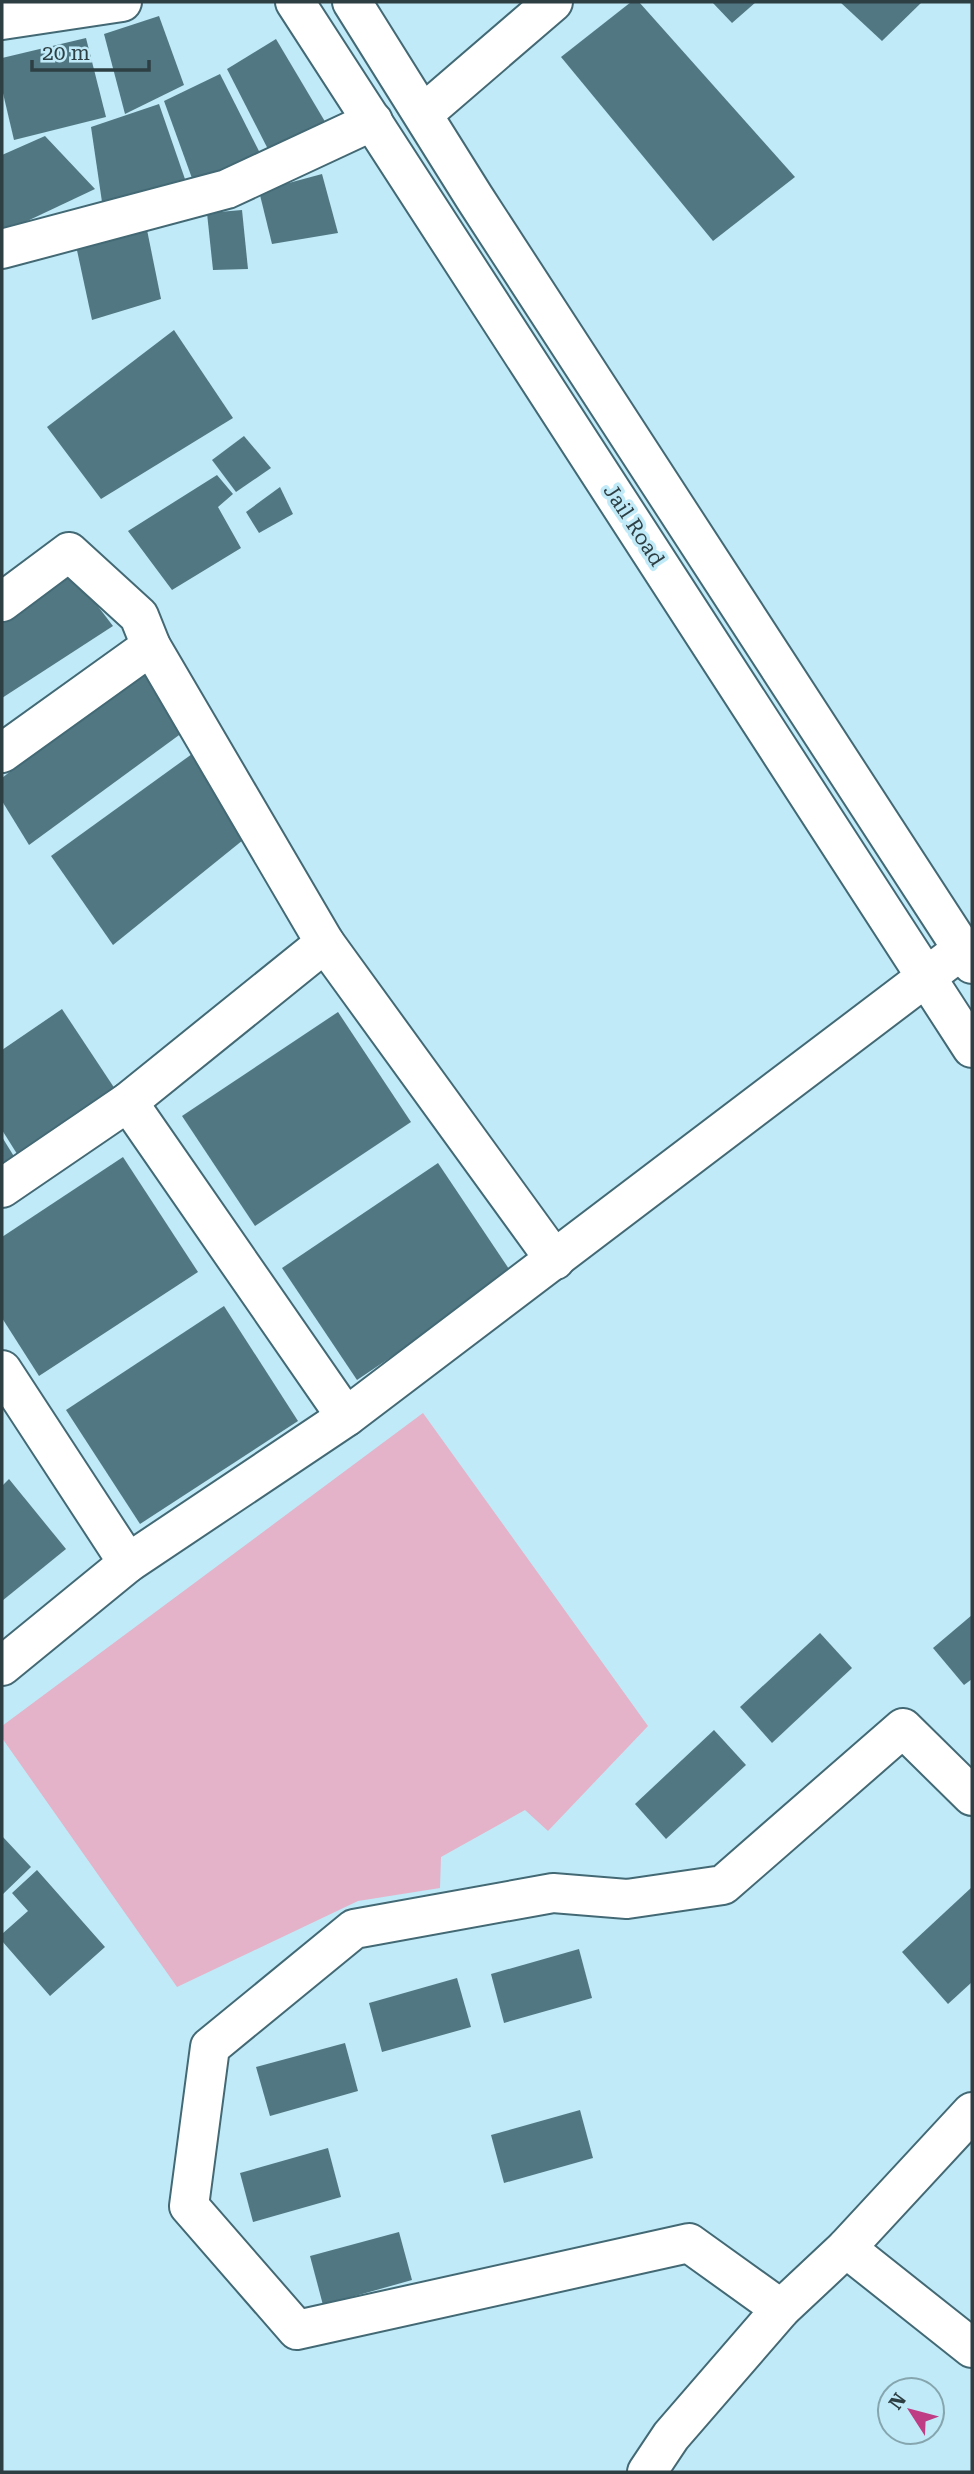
<svg xmlns="http://www.w3.org/2000/svg" width="974" height="2474" font-family="'Roboto Serif',serif">
  <rect width="100%" height="100%" fill="#c0eaf7"/>
  <path fill="#e4b3c9" d="M423,1413L648,1726L548,1831L525,1810L441,1857L440,1888L358,1901L177,1987L2,1738V1726Z"/>
  <g fill="#517783">
    <path d="M631,2H639L795,177L713,241L561,57Z"/>
    <path d="M712,2H756L732,23Z"/>
    <path d="M840,2H922L882,41Z"/>
    <path d="M159,16L184,85L125,114L104,34Z"/>
    <path d="M86,38L106,117L14,140L2,89V58Z"/>
    <path d="M276,39L330,130L274,161L227,69Z"/>
    <path d="M220,74L264,161L193,181L164,101Z"/>
    <path d="M159,104L186,182L102,202L91,127Z"/>
    <path d="M45,136L95,189L4,232L2,229V155Z"/>
    <path d="M322,174L338,233L272,244L259,191Z"/>
    <path d="M242,210L248,269L213,270L207,213Z"/>
    <path d="M144,215L161,299L92,320L75,241Z"/>
    <path d="M174,330L233,418L101,499L47,427Z"/>
    <path d="M244,436L271,468L236,492L212,460Z"/>
    <path d="M217,475L233,494L218,507L241,548L172,590L128,531Z"/>
    <path d="M280,487L293,514L259,533L246,512Z"/>
    <path d="M67,566L113,626L2,698V617Z"/>
    <path d="M148,663L186,730L29,845L2,801V778Z"/>
    <path d="M192,754L248,836L113,945L51,856Z"/>
    <path d="M62,1009L117,1092L19,1157L2,1130V1050Z"/>
    <path d="M338,1012L411,1122L255,1226L182,1116Z"/>
    <path d="M2,1137L15,1158L2,1167Z"/>
    <path d="M123,1157L198,1272L39,1376L2,1318V1237Z"/>
    <path d="M438,1163L513,1275L357,1380L282,1268Z"/>
    <path d="M224,1306L298,1421L140,1524L66,1410Z"/>
    <path d="M9,1479L66,1549L2,1601V1486Z"/>
    <path d="M972,1615V1679L964,1685L933,1648Z"/>
    <path d="M820,1633L852,1668L772,1743L740,1707Z"/>
    <path d="M714,1730L746,1765L666,1839L635,1804Z"/>
    <path d="M2,1836L31,1867L2,1895Z"/>
    <path d="M37,1870L105,1947L50,1996L2,1941V1934L28,1911L12,1893Z"/>
    <path d="M972,1887V1982L948,2004L902,1952Z"/>
    <path d="M579,1949L592,1998L504,2023L491,1974Z"/>
    <path d="M457,1978L471,2027L382,2052L369,2003Z"/>
    <path d="M345,2043L358,2091L270,2116L256,2067Z"/>
    <path d="M580,2110L593,2158L504,2183L491,2135Z"/>
    <path d="M328,2148L341,2197L253,2222L240,2173Z"/>
    <path d="M399,2232L412,2280L323,2305L310,2256Z"/>
  </g>
  <g fill="none" stroke-linecap="round" stroke-linejoin="round">
    <defs>
      <g id="minor">
        <path d="M2,20L122,2"/>
        <path d="M423,114L553,2"/>
        <path d="M2,249L227,189L373,121"/>
        <path d="M2,602L69,552L139,616L151,646L325,943L555,1260"/>
        <path d="M2,753L151,646"/>
        <path d="M128,1102L346,1417"/>
        <path d="M2,1188L128,1102L325,943"/>
        <path d="M2,1370L128,1563"/>
        <path d="M2,1666L128,1563L346,1417L963,949"/>
        <path d="M846,2248L972,2348"/>
        <path d="M781,2309L689,2243L297,2330L189,2206L210,2047L354,1929L553,1893L627,1899L723,1885L903,1728L972,1796"/>
        <path d="M647,2472L671,2436L781,2309L846,2248L972,2112"/>
      </g>
      <g id="major">
        <path d="M295,2L972,1048"/>
        <path d="M352,2L474,197L972,964"/>
      </g>
    </defs>
    <use href="#minor" stroke="#436975" stroke-width="42"/>
    <use href="#major" stroke="#436975" stroke-width="42"/>
    <use href="#minor" stroke="#fff" stroke-width="38"/>
    <use href="#major" stroke="#fff" stroke-width="38"/>
  </g>
  <g text-anchor="middle" stroke-width="7" stroke-linejoin="round" paint-order="stroke">
    <g font-size="21" fill="#2e3f44" stroke="#c0eaf7">
      <text transform="translate(634 525) rotate(57)" y="7">Jail Road</text>
    </g>
  </g>
  <rect width="974" height="2474" fill="none" stroke="#2e3f44" stroke-width="7"/>
  <g transform="translate(911 2411) rotate(306)"><circle r="33" fill="#c0eaf7" stroke="#86a6af" stroke-width="2"/>
  <path d="M0-5L12 26L0 18L-12 26Z" fill="#be3d85"/>
  <text y="-10" font-size="19" font-weight="bold" text-anchor="middle" fill="#2e3f44">N</text>
  </g>
  <path d="M32 60v10h117v-10" fill="none" stroke="#2e3f44" stroke-width="3.5"/>
  <text x="42" y="60" font-size="21" fill="#2e3f44" stroke="#c0eaf7" stroke-width="5" paint-order="stroke">20 m</text>
</svg>
